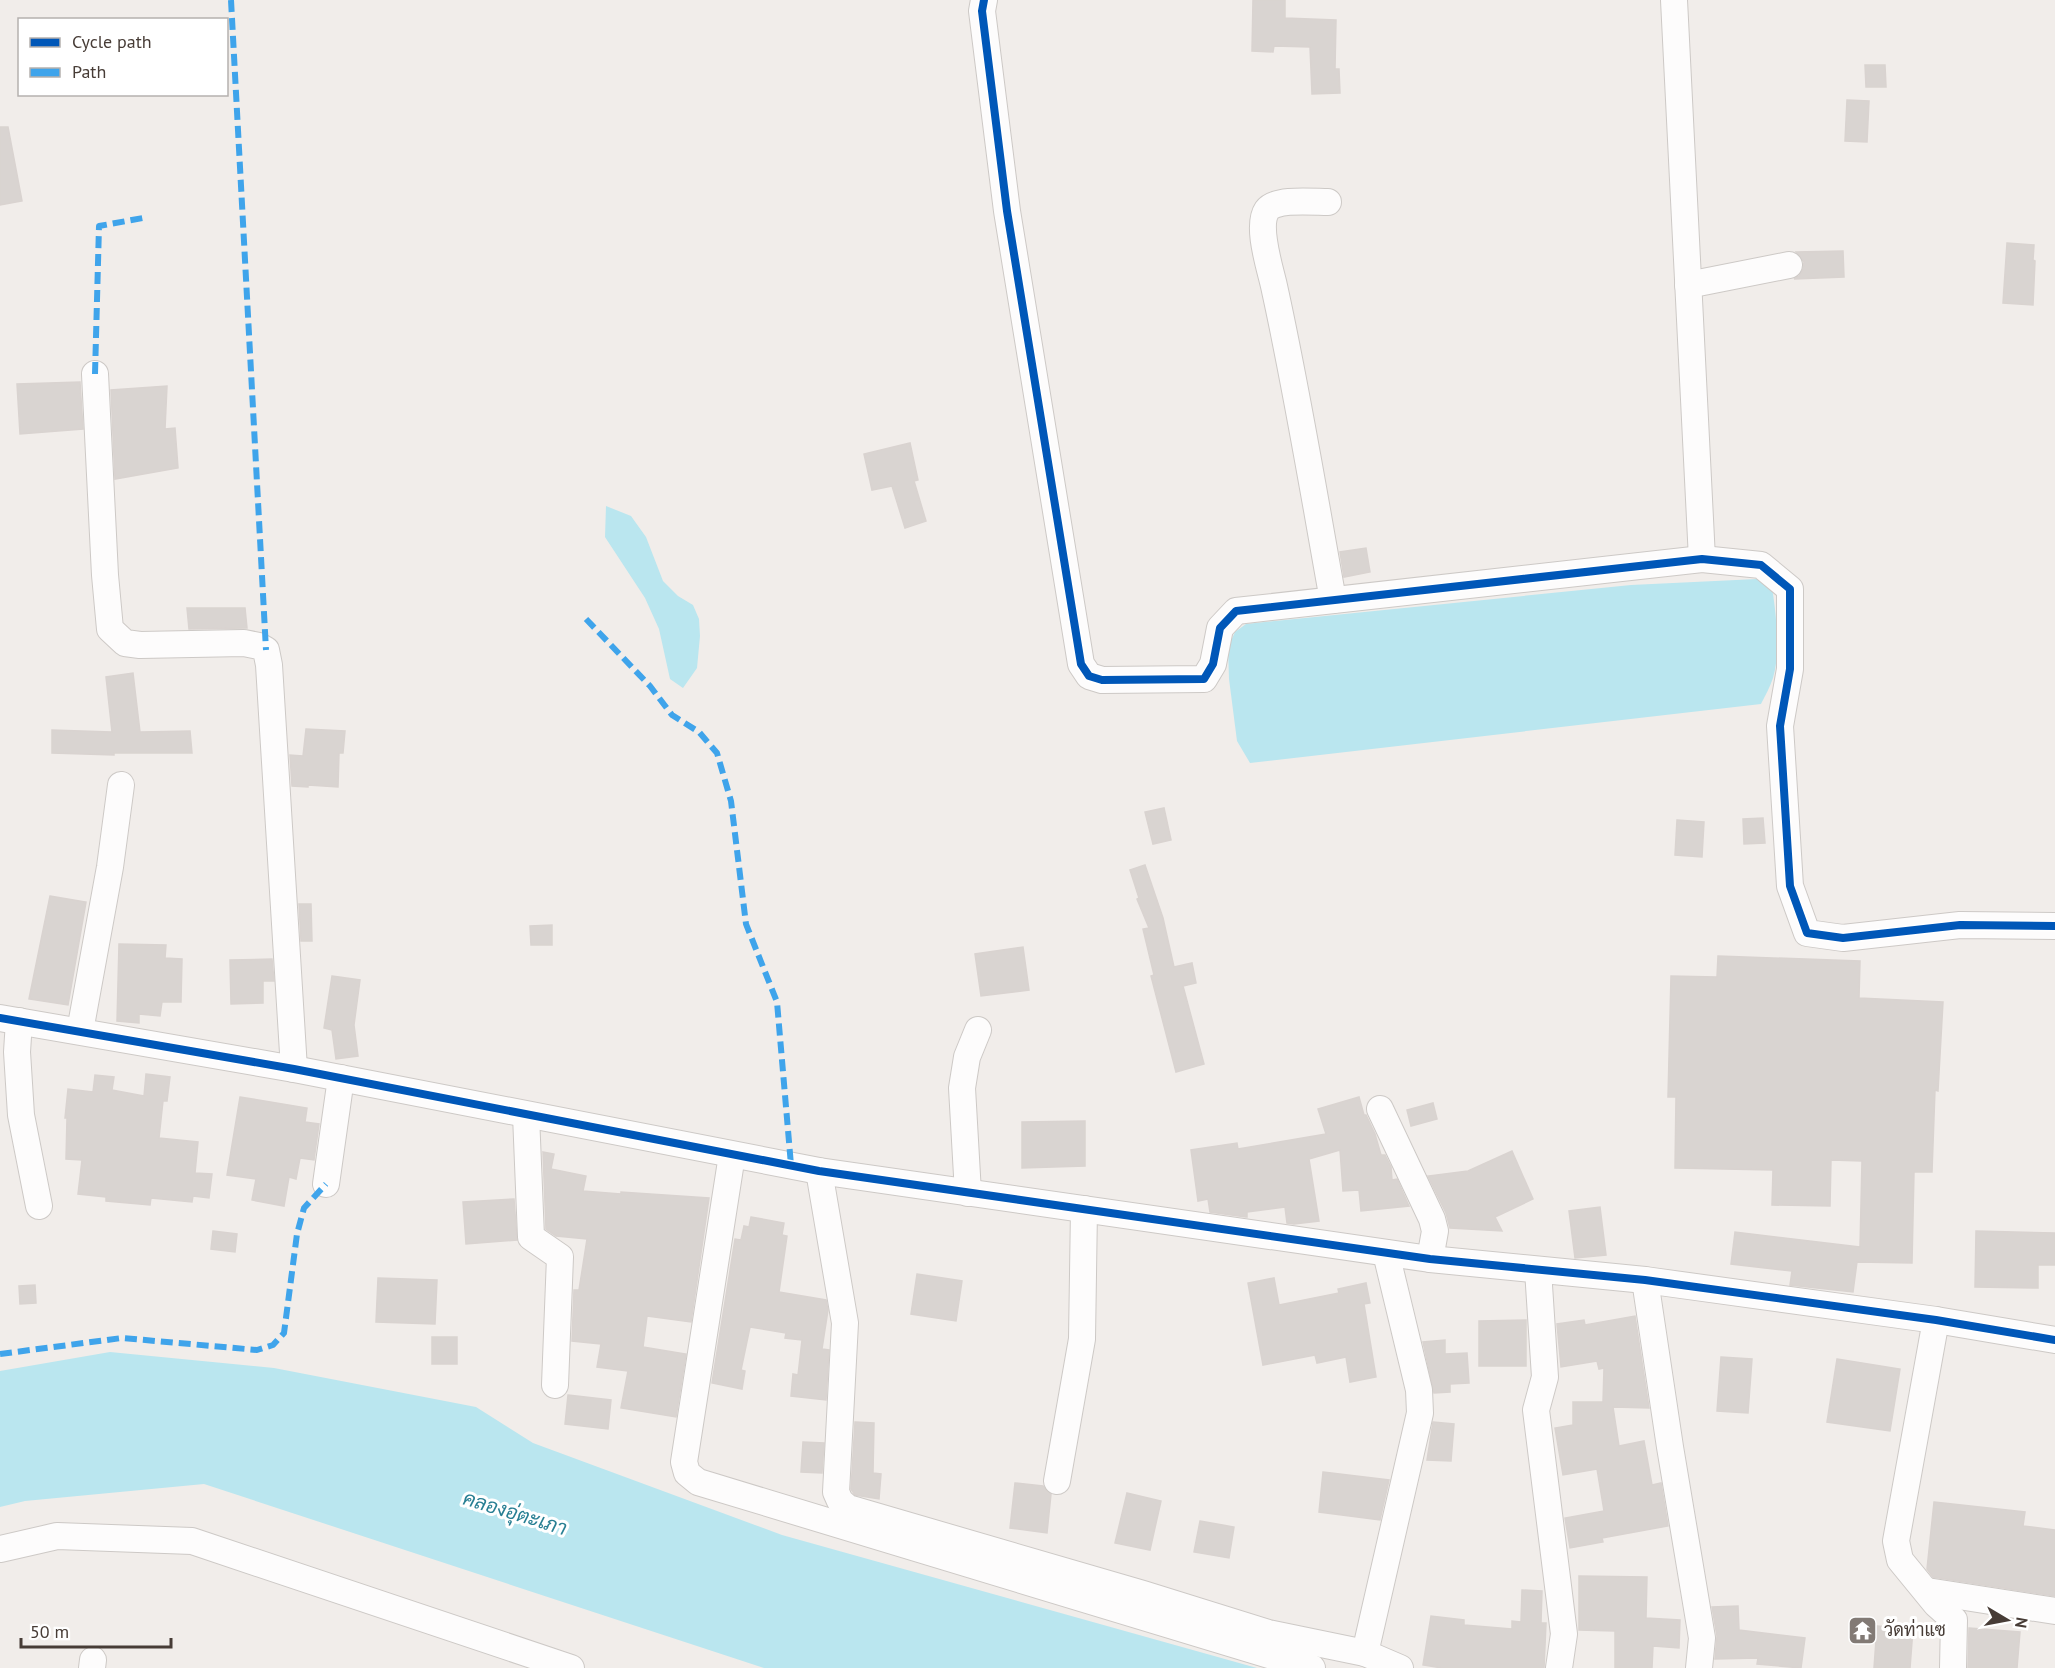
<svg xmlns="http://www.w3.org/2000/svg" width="2055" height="1668" font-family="'PT Sans',Sarabun,sans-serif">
  <rect width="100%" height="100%" fill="#f1edea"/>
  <g fill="#bae6ef">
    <path d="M606,506L631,516L646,537L663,581L678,596L693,605L699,619L700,636L697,668L683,688L670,679L659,629L645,598L605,537Z"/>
    <path d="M1757,579L1772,587C1776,614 1781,652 1773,678C1770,687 1765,696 1761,704L1250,763L1237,741L1229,679L1228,647L1235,632L1246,624L1631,585Z"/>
    <path d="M110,1352L274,1368L476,1407L533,1443L782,1535L1257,1668H764L204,1484L25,1501L0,1507V1371Z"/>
  </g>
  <g fill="#d9d4d1" stroke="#d9d3d0" stroke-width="1.5">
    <path d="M1253,0H1285V18L1336,20L1335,69H1339L1340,93L1312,94L1310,47L1274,46L1273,52L1252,51Z"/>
    <path d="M1865,65H1885L1886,87H1866Z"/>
    <path d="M1847,100L1869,101L1867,142L1845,141Z"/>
    <path d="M0,127H8L22,201L0,205Z"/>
    <path d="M2007,243L2034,245L2033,260L2035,261L2033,305L2003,303Z"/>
    <path d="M1843,251L1844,277L1794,279L1799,276L1803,269L1804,262L1796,252Z"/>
    <path d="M80,382L83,429L20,434L17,384Z"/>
    <path d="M167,386L165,429L175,428L178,468L115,479L111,390Z"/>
    <path d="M910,443L918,480L914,481L926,521L905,528L892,486L872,490L864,454Z"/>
    <path d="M1366,548L1370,572L1344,577L1340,552Z"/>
    <path d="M187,608H245L247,628L189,629Z"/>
    <path d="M133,673L140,732L190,731L192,753H114V755L52,753V730L112,732L106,677Z"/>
    <path d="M306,729L345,731L343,753H339L338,787L308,785V787L292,786L290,755L303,756Z"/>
    <path d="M1164,808L1171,840L1153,844L1145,812Z"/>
    <path d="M1763,818L1765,843L1744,844L1743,819Z"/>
    <path d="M1677,820L1704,822L1702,857L1675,855Z"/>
    <path d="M1145,865L1163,918L1174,967L1192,963L1196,983L1183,986L1204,1064L1176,1072L1151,976L1154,975L1143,929L1149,928L1137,899L1139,898L1130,870Z"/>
    <path d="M50,896L86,902L68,1005L29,999Z"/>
    <path d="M299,904H311L312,941H301Z"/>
    <path d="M552,925V945H531L530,926Z"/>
    <path d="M119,944L166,945L165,958L182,959L181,1002H162L160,1016L139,1014V1023L117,1021Z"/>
    <path d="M1023,947L1029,990L981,996L975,954Z"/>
    <path d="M1718,956L1860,961L1859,998L1943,1002L1938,1091L1935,1090L1932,1172H1914L1912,1263L1857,1262L1853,1292L1790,1285L1792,1271L1731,1264L1735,1232L1860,1247L1862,1161L1831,1160L1830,1206L1772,1205L1773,1170L1675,1168L1676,1097H1668L1671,976L1717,977Z"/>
    <path d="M272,959L274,981H263V1003L231,1004L230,960Z"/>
    <path d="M332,976L360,980L354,1025L358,1056L336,1059L332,1030L324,1028Z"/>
    <path d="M146,1074L170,1077L167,1101H163L159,1138L198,1142L195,1173L212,1174L209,1198L193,1196L192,1202L151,1198L150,1205L106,1201V1197L78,1194L82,1160L66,1159L67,1118H65L68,1089L93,1092L95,1075L114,1077L112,1090L144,1096Z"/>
    <path d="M240,1097L307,1108L305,1122L319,1124L314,1160L300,1158L296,1179L289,1177L284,1206L252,1200L256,1179L227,1175Z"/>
    <path d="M1359,1097L1364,1115H1366L1375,1134L1381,1155H1385L1391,1167L1392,1180L1397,1179L1409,1206L1361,1211L1359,1190L1343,1191L1340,1150L1309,1159L1319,1221L1294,1224L1287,1223L1285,1207L1247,1212V1217H1246L1210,1212L1208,1199L1198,1201L1191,1150L1237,1143L1238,1149L1326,1134L1318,1109Z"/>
    <path d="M1433,1103L1437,1119L1411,1126L1407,1110Z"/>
    <path d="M1085,1121V1166L1022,1168V1122Z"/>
    <path d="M1512,1151L1533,1199L1495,1217L1502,1231L1450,1228L1446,1213L1428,1176L1468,1171Z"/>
    <path d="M543,1152L554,1154L551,1169L586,1176L583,1191L621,1194V1192L709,1198L691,1322L647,1316L643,1347L686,1354L676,1417L621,1408L628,1371L597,1367L601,1344L572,1341L574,1290H579L587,1239L556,1236L546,1229Z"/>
    <path d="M514,1199L517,1240L466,1244L463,1202Z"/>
    <path d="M1600,1207L1606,1255L1575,1258L1569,1211Z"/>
    <path d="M751,1217L784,1223L782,1235L787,1236L779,1292L826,1300L828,1310L822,1349L829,1350L826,1400L791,1396L793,1374L798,1375L802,1340L785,1338L786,1333L750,1327L741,1370L745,1371L742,1389L712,1383L735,1239L741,1240L744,1226L749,1227Z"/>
    <path d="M213,1231L237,1234L235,1252L211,1249Z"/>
    <path d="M1976,1231L2055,1233V1265H2038V1288L1975,1287Z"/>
    <path d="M917,1274L962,1281L956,1321L911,1314Z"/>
    <path d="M378,1278L437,1280L435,1324L376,1322Z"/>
    <path d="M1274,1278L1279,1305L1339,1293L1338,1289L1366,1283L1370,1303L1364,1304L1376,1377L1350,1382L1346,1357L1317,1363L1315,1355L1263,1365L1248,1283Z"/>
    <path d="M35,1285L36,1303L20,1304L19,1286Z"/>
    <path d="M1635,1316L1649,1408L1613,1407L1619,1446L1644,1441L1652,1485L1661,1483L1668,1526L1602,1538L1603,1542L1570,1548L1565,1518L1604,1511L1597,1469L1563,1475L1555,1428L1573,1425V1402H1603L1604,1368L1599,1369L1597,1361L1561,1367L1557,1324L1584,1320L1585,1325Z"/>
    <path d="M1526,1320V1366H1479V1321Z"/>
    <rect x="432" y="1337" width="25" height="27"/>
    <path d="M1445,1340V1354L1467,1353L1469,1383L1450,1384V1392L1434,1393L1423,1342Z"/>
    <path d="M1721,1357L1752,1359L1748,1413L1717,1411Z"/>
    <path d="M1837,1359L1900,1369L1890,1431L1827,1422Z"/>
    <path d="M568,1395L611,1400L608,1429L565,1424Z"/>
    <path d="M855,1422L874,1423L873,1473L881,1474L879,1499L855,1495L851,1489Z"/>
    <path d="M1433,1422L1454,1424L1451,1461L1427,1460Z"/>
    <path d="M803,1442L824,1443L822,1473L801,1472Z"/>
    <path d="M1323,1472L1389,1480L1380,1520L1319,1512Z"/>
    <path d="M1015,1483L1043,1486L1051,1494L1047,1533L1010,1528Z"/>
    <path d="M1127,1493L1161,1501L1150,1550L1115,1543Z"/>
    <path d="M1934,1502L2025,1512L2023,1526L2055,1530V1596L1933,1577L1927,1569Z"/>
    <path d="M1200,1521L1234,1527L1229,1558L1194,1552Z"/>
    <path d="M1579,1576L1647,1577L1646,1618L1680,1620L1679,1648L1653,1646L1652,1668H1615V1631L1579,1630Z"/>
    <path d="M1522,1590L1542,1591L1541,1623H1546L1544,1668H1442L1423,1665L1431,1616L1464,1620V1625L1512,1629V1621L1521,1622Z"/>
    <path d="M1738,1606L1739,1630L1805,1638L1801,1668L1757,1664L1758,1658L1715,1659L1717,1636L1712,1607Z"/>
    <path d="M1877,1626L1913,1629L1910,1668H1874Z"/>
    <path d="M1969,1628L2020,1632L2017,1668H1968Z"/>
  </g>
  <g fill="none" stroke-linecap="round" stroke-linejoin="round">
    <defs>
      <g id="minor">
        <path d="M984,0L982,11L1007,211L1081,664L1089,676L1102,680L1204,679L1213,664L1220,628L1236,611L1702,559L1761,565L1790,589V669L1780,726L1790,886L1807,933L1843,938L1960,925L2055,926"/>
        <path d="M1674,0L1702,559"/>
        <path d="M1328,202C1314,202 1275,198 1267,210C1256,226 1270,268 1274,286C1297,390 1314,495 1333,600"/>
        <path d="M1688,285L1789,265"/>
        <path d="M95,374L105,575L110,629L125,643L140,645L244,643L259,646L266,650L269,665L294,1069"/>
        <path d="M0,1018L294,1069L819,1171L1430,1259L1645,1280L1936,1320L2055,1340"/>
        <path d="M19,1021L17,1052L21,1115L39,1206"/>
        <path d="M80,1031L110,867L121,785"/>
        <path d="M1380,1109L1432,1219L1435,1231L1430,1259"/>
        <path d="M526,1115L531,1237L560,1257L555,1385"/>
        <path d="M732,1155L684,1462L687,1473L698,1482L1312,1668"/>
        <path d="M819,1171L845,1323L836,1492L840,1501L848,1508L1143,1594L1268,1633L1365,1653L1400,1668"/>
        <path d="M326,1184L341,1078"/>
        <path d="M968,1193L962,1088L967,1057L978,1030"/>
        <path d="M1538,1270L1545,1377L1536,1410L1564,1634L1559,1668"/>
        <path d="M1645,1280L1670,1447L1702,1638L1699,1668"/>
        <path d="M1936,1320L1896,1541L1900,1560L1936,1604L1954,1620L1953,1668"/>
        <path d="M1057,1481L1082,1339L1084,1209"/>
        <path d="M0,1549L57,1536L192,1541L571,1668"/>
        <path d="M1927,1591L2055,1611"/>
        <path d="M1365,1653L1420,1413L1419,1390L1386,1253"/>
        <path d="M92,1668L93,1660"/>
      </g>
    </defs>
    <use href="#minor" stroke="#cdc9c6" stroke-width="28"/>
    <use href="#minor" stroke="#fdfcfc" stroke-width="26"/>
    <g stroke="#3fa4eb" stroke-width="6" stroke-dasharray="12 6" stroke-linecap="butt">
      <path d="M231,0L266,650"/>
      <path d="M95,374L99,226L143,218"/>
      <path d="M586,619L650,686L672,715L699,732L717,753L731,801L746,924L777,1002L791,1165"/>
      <path d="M0,1354L122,1338L257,1350L273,1345L284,1333L297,1234L304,1208L326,1184"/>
    </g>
    <defs>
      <g id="cycleway">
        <path d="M984,0L982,11L1007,211L1081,664L1089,676L1102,680L1204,679L1213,664L1220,628L1236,611L1702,559L1761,565L1790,589V669L1780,726L1790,886L1807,933L1843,938L1960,925L2055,926"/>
        <path d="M0,1018L294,1069L819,1171L1430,1259L1645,1280L1936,1320L2055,1340"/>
      </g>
    </defs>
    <use href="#cycleway" stroke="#fff" stroke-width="11"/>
    <use href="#cycleway" stroke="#0057b8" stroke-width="8"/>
  </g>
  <defs>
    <symbol id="temple-square" viewBox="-11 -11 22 22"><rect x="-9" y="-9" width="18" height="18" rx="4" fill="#827a75" stroke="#fff"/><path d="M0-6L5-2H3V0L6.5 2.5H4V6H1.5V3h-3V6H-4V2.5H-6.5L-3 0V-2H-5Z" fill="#fff"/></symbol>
  </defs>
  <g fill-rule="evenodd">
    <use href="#temple-square" x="1846" y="1614" width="33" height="33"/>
  </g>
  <g text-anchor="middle" stroke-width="6" stroke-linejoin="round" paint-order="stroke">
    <g font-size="18" fill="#473c36" stroke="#fff" text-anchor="start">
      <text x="1884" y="1636">วัดท่าแซ</text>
    </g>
    <g font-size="20" font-style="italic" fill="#287f93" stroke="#fff">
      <text transform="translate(515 1513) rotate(17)" y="7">คลองอุ่ตะเภา</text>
    </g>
  </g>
  <rect x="18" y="18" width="210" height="78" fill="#ffffff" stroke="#b5b1af" stroke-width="1.5"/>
  <rect x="30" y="38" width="30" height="9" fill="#0057b8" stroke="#b5b1af" stroke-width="1.5"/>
  <text x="72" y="48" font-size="18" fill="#473c36">Cycle path</text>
  <rect x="30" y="68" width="30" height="9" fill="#3fa4eb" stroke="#b5b1af" stroke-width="1.5"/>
  <text x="72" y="78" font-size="18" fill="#473c36">Path</text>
  <g transform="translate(2007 1620) rotate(100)" stroke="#ffffff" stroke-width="4.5" paint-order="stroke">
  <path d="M0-4.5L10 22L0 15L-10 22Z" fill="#473c36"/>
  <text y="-9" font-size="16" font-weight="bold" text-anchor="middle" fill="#473c36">N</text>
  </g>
  <path d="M21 1638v9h150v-9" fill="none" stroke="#473c36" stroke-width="3"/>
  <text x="30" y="1638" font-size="18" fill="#473c36" stroke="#ffffff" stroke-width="4.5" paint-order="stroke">50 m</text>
</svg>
